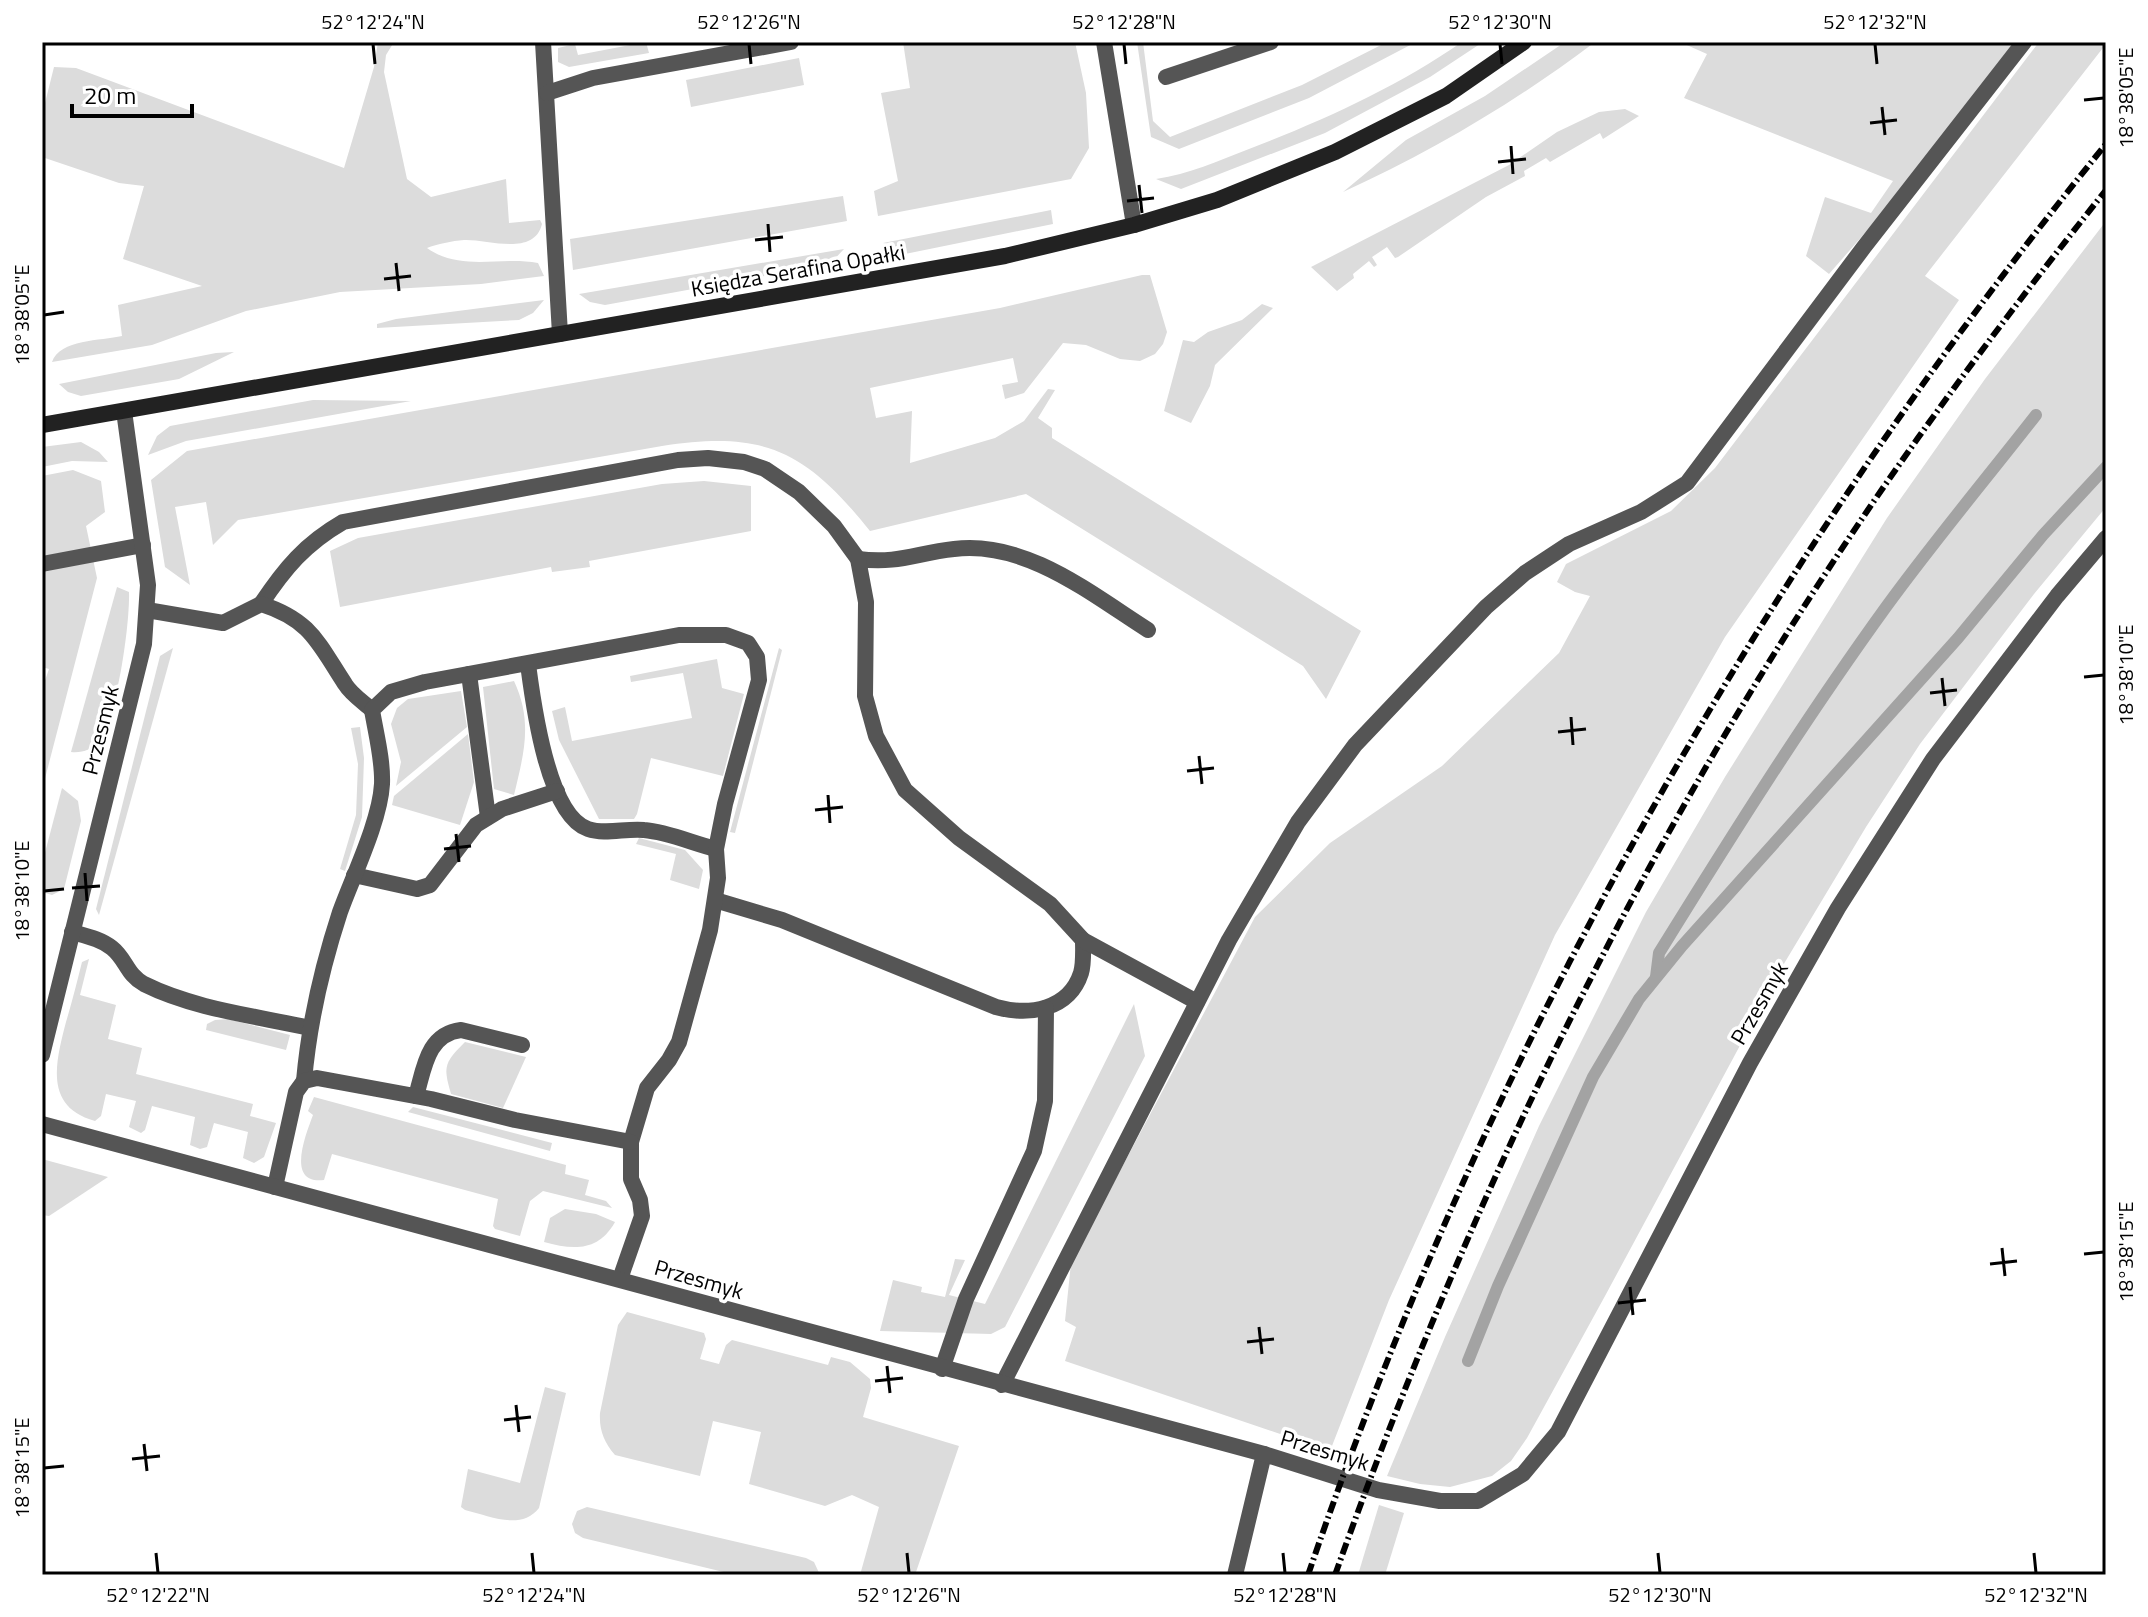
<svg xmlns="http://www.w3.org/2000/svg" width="2148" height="1617" font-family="'Titillium Web',sans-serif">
  <rect width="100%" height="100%" fill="#fff"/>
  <g fill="#dcdcdc">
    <path d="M378,42H394L386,55L384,72L407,179L431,197L506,179L509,223L540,220L542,224C534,257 488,239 464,240C452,241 437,244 427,248C461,272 500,256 538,263L544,276L481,284L340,292L246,311L152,345L52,362C60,339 101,341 122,336L118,305L202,286L123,259L144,186L119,183L42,157V115L54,67L76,68L344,168L374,67Z"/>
    <path d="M646,42L649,53L569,67L558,62V48L575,44L578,55Z"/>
    <path d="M903,42H1075L1086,93L1089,148L1071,179L878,216L874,191L898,181L881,93L910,88Z"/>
    <path d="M1137,42H1143L1153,121L1170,137L1302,85L1387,42H1416L1309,98L1179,149L1151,137Z"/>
    <path d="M1462,42H1483L1430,77L1325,133L1181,189L1156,179C1189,174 1218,161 1249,149C1322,121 1397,87 1462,42Z"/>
    <path d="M1565,42H1595C1517,101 1433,151 1343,192L1406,140L1485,96Z"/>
    <path d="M1680,42H2015L1905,187L1829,274L1806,256L1825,197L1871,213L1893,181L1684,98L1707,54Z"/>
    <path d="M2039,42L2106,44L1925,276L1959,300L1725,637L1555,935L1389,1300L1330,1451L1065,1361L1076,1327L1065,1321L1071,1263L1255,917L1330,843L1442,766L1559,653L1590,596L1575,592L1557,582L1566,564L1671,511L1715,468Z"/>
    <path d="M799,58L804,85L691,107L686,80Z"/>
    <path d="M1625,109L1639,116L1603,139L1600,133L1550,162L1546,158L1524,171L1525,176L1486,197L1398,257L1395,258L1387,247L1372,257L1377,265L1374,267L1369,261L1353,274L1354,278L1337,291L1311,267L1509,165L1557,132L1599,112Z"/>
    <path d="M843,196L847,221L573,270L570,239Z"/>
    <path d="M1051,210L1053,224L905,254L883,243Z"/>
    <path d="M2106,221V507L2034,594L1920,744L1866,827L1785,962L1605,1296L1527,1438L1511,1461L1492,1476L1450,1487L1420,1484L1387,1476L1445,1337L1539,1126L1646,912L1725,777L1887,518L1985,379Z"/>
    <path d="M844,249L830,264L605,305L590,302L579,294Z"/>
    <path d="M1142,275H1150L1167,332L1163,344L1155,354L1140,361L1120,359L1086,345L1063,343L1024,393L1005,399L1002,385L1018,382L1013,358L870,388L876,418L912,411L910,463L995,438L1024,421L1048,389L1055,390L1038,418L1052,428V438L1361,631L1326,699L1303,666L1026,494L870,531C806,451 765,430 662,446L238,520L213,545L206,502L175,507L190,585L165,567L151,480L187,451L1000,308Z"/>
    <path d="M544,300L533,313L519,320L377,328V324L396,319Z"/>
    <path d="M1262,304L1273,308L1215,365L1210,386L1191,423L1164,411L1183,340L1194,342L1208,332L1242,320Z"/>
    <path d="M234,352L179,379L81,396L68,392L59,384L216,353Z"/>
    <path d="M313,400L411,401L186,441L148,455L157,436L170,426Z"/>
    <path d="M81,442L99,452L108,462L72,461L42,467V447Z"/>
    <path d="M73,470L101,481L105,512L86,526L97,578L42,790V689L49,669L42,667V476Z"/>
    <path d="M704,481L751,486V531L589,561L590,567L552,572L551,567L340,607L330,551L358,538L662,484Z"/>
    <path d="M117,587L129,592C130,624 117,716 99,741C92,750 82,753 71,752Z"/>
    <path d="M173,648L99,915L96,909L160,656Z"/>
    <path d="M779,648L782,650L735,833L730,832Z"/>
    <path d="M717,659L722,688L744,694L723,776L651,758L637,814L634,819H599L559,740L552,711L565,707L572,741L692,718L683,673L631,682L630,676Z"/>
    <path d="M514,681C533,722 524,753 514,795L494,789L483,687Z"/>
    <path d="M461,691L467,727L396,786L401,762L391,724L397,708L408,699Z"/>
    <path d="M360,727L364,758L362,817L345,871L340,869L356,815L358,764L351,728Z"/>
    <path d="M468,734L474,782L460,825L392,805L394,796Z"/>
    <path d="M62,788L78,801L81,821L64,889L52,895L42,892V864Z"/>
    <path d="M639,838L685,850L703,870L699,889L670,880L676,854L636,844Z"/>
    <path d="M89,959L80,995L116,1005L108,1039L142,1048L136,1074L253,1104L250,1116L276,1123L264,1157L254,1163L243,1158L248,1132L214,1123L207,1147L200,1149L190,1145L195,1117L152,1106L145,1130L141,1133L129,1127L136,1101L106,1094L101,1116L95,1121C43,1107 56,1061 66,1022C72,1002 77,982 82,962Z"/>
    <path d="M1134,1004L1145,1056L1005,1327L991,1334L880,1331L893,1280L922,1287L921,1292L945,1297L955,1259L965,1260L949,1295L985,1304Z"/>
    <path d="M228,1019L290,1035L286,1050L206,1030L207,1024L215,1020Z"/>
    <path d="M465,1042L526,1057L503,1108L451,1094C443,1066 444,1063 465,1042Z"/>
    <path d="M314,1097L566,1165L565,1174L589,1180L585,1195L606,1201L612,1208L543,1191L530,1201L520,1236L495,1229L493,1226L498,1199L332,1154L324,1180C285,1185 306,1134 313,1115L308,1111Z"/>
    <path d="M413,1107L552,1143L550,1151L408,1112Z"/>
    <path d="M42,1159L108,1177L49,1216L42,1215Z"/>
    <path d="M565,1209L596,1214L615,1222C598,1252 573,1250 544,1242L550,1218Z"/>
    <path d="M627,1312L704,1333L706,1339L700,1359L719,1364L726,1345L732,1340L828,1365L831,1357L850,1362L870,1379L871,1388L863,1417L959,1446L915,1575H860L879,1507L852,1495L825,1506L749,1484L761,1432L713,1421L700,1476L615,1455C604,1442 599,1430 600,1413L618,1325Z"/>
    <path d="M545,1387L566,1393L539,1508C521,1531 490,1516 465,1510L461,1507L468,1469L520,1483Z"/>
    <path d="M1379,1505L1404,1513L1385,1575H1358Z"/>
    <path d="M587,1507L806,1558L814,1562L820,1575H736L583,1538L575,1533L572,1524L577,1511Z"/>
  </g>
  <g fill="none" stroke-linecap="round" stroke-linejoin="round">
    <g stroke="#a3a3a3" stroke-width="12">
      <path d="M1656,977L1659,953C1732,835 1805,719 1886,607C1934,541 1986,479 2036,415"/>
      <path d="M1468,1361L1498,1286L1593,1077L1639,999L1682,946L1958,638L2043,535L2106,467"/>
    </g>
    <g stroke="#555" stroke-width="16">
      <path d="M543,42L560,334"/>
      <path d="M1166,77L1271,42"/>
      <path d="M547,93L593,78L791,42"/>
      <path d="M858,559C899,564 916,553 954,549C1026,540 1091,594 1148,630"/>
      <path d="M42,564L143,545"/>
      <path d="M261,604C285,568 305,544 343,522L678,460L708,458L744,462L765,469L799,492L834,526L858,559L866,602L865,696L876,736L905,790L959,838L1050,904L1083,940C1083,950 1084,963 1081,973C1069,1010 1029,1016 996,1007L782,920L715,900"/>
      <path d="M147,610L223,623L261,604C311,620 318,643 345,684C351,694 363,702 372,710"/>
      <path d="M528,664C533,702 547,815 588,829C605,835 626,828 644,830C668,832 692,843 716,849"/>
      <path d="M469,674L488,817"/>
      <path d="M354,875L417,889L430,885L476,825L502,809L557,791"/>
      <path d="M72,932C86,936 101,939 112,948C126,959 127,975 144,984C194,1009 256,1016 310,1028"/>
      <path d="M1083,940L1197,1002"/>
      <path d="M304,1081C309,1024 322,967 340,912C353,876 380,821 382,784C383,760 376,734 372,710L391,692L425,682L679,635H726L748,643L757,657L759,680L725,804L716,849L718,878L710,930L679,1042L669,1060L647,1088L631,1142V1179L640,1200L642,1216L620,1279"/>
      <path d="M416,1096C424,1069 427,1034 461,1030L522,1045"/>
      <path d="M275,1187L296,1092L304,1081L317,1078L431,1099L515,1120L631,1142"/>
      <path d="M942,1369L966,1299L1034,1151L1045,1101L1046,1008"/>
      <path d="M1002,1385L1229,940L1298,822L1355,745L1486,607L1525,573L1569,544L1641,512L1687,483L1864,247L2024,42"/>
      <path d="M1235,1575L1264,1454"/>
    </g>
    <g stroke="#555" stroke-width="16">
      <path d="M1104,42L1134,225"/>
      <path d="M42,1055L144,644L148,585L124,411"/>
      <path d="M42,1124L1264,1454L1378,1490L1440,1501H1478L1523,1474L1558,1432L1750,1063L1838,908L1933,759L2057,596L2106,538"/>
    </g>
    <path stroke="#222" stroke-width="16" d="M42,425L1005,256L1134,225L1217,200L1335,152L1446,96L1524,42"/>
    <g stroke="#000" stroke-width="6" stroke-dasharray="12 4 2 4" stroke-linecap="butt">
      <path d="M1308,1575C1486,1054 1759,571 2106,144"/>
      <path d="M1335,1575C1465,1210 1633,860 1849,538C1929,418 2016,303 2106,190"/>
    </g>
  </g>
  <path fill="none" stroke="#000" stroke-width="3" d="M373,44L375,64M749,44L751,64M1124,44L1126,64M1500,44L1502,64M1875,44L1877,64M2084,100L2104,98M1882,107L1885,135M1870,123L1897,120M1511,146L1513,174M1498,162L1526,159M1139,185L1142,213M1127,201L1154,198M768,224L770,252M755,240L783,237M396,263L399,291M384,279L411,276M44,315L64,312M2084,677L2104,675M1942,678L1945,706M1930,693L1957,690M1571,717L1573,745M1558,732L1586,729M1199,756L1202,784M1187,771L1214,768M828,795L830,823M815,810L843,807M456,834L459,862M444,849L471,846M85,873L87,901M72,888L100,886M44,891L64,889M2002,1248L2005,1276M2084,1254L2104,1252M1990,1264L2017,1261M1630,1287L1633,1315M1618,1303L1646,1300M1259,1327L1262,1354M1247,1342L1274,1339M887,1366L890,1393M875,1381L903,1378M516,1405L519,1432M504,1420L531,1417M144,1444L147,1471M132,1459L160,1456M44,1468L64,1466M156,1553L158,1573M532,1553L534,1573M907,1553L909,1573M1283,1553L1285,1573M1658,1553L1660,1573M2034,1553L2036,1573"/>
  <g text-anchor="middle" stroke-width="7" stroke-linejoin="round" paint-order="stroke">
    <g font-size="22" fill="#000" stroke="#fff">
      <text transform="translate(798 270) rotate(-10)" y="8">Księdza Serafina Opałki</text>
      <text transform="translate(100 730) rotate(-76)" y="8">Przesmyk</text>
      <text transform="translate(1759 1003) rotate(-60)" y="8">Przesmyk</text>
      <text transform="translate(699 1279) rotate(16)" y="8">Przesmyk</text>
      <text transform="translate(1325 1450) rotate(17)" y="8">Przesmyk</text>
    </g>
  </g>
  <rect width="2148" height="1617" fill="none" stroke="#ffffff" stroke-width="88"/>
  <path d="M72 104v12h120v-12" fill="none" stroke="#000000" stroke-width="4"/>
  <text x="84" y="104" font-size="24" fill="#000000" stroke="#ffffff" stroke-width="6" paint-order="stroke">20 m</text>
  <rect x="44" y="44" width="2060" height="1529" fill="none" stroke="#000" stroke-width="3"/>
  <g font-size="20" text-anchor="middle" fill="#000">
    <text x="373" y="29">52°12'24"N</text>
    <text x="749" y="29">52°12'26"N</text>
    <text x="1124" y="29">52°12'28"N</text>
    <text x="1500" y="29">52°12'30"N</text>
    <text x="1875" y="29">52°12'32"N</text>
    <text transform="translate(2126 98) rotate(-90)" y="7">18°38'05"E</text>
    <text transform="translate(22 315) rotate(-90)" y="7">18°38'05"E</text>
    <text transform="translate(2126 675) rotate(-90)" y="7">18°38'10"E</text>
    <text transform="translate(22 891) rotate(-90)" y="7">18°38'10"E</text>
    <text transform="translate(2126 1252) rotate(-90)" y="7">18°38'15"E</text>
    <text transform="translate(22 1468) rotate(-90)" y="7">18°38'15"E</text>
    <text x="158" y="1602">52°12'22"N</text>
    <text x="534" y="1602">52°12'24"N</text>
    <text x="909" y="1602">52°12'26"N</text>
    <text x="1285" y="1602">52°12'28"N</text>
    <text x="1660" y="1602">52°12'30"N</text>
    <text x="2036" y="1602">52°12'32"N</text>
  </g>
</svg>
